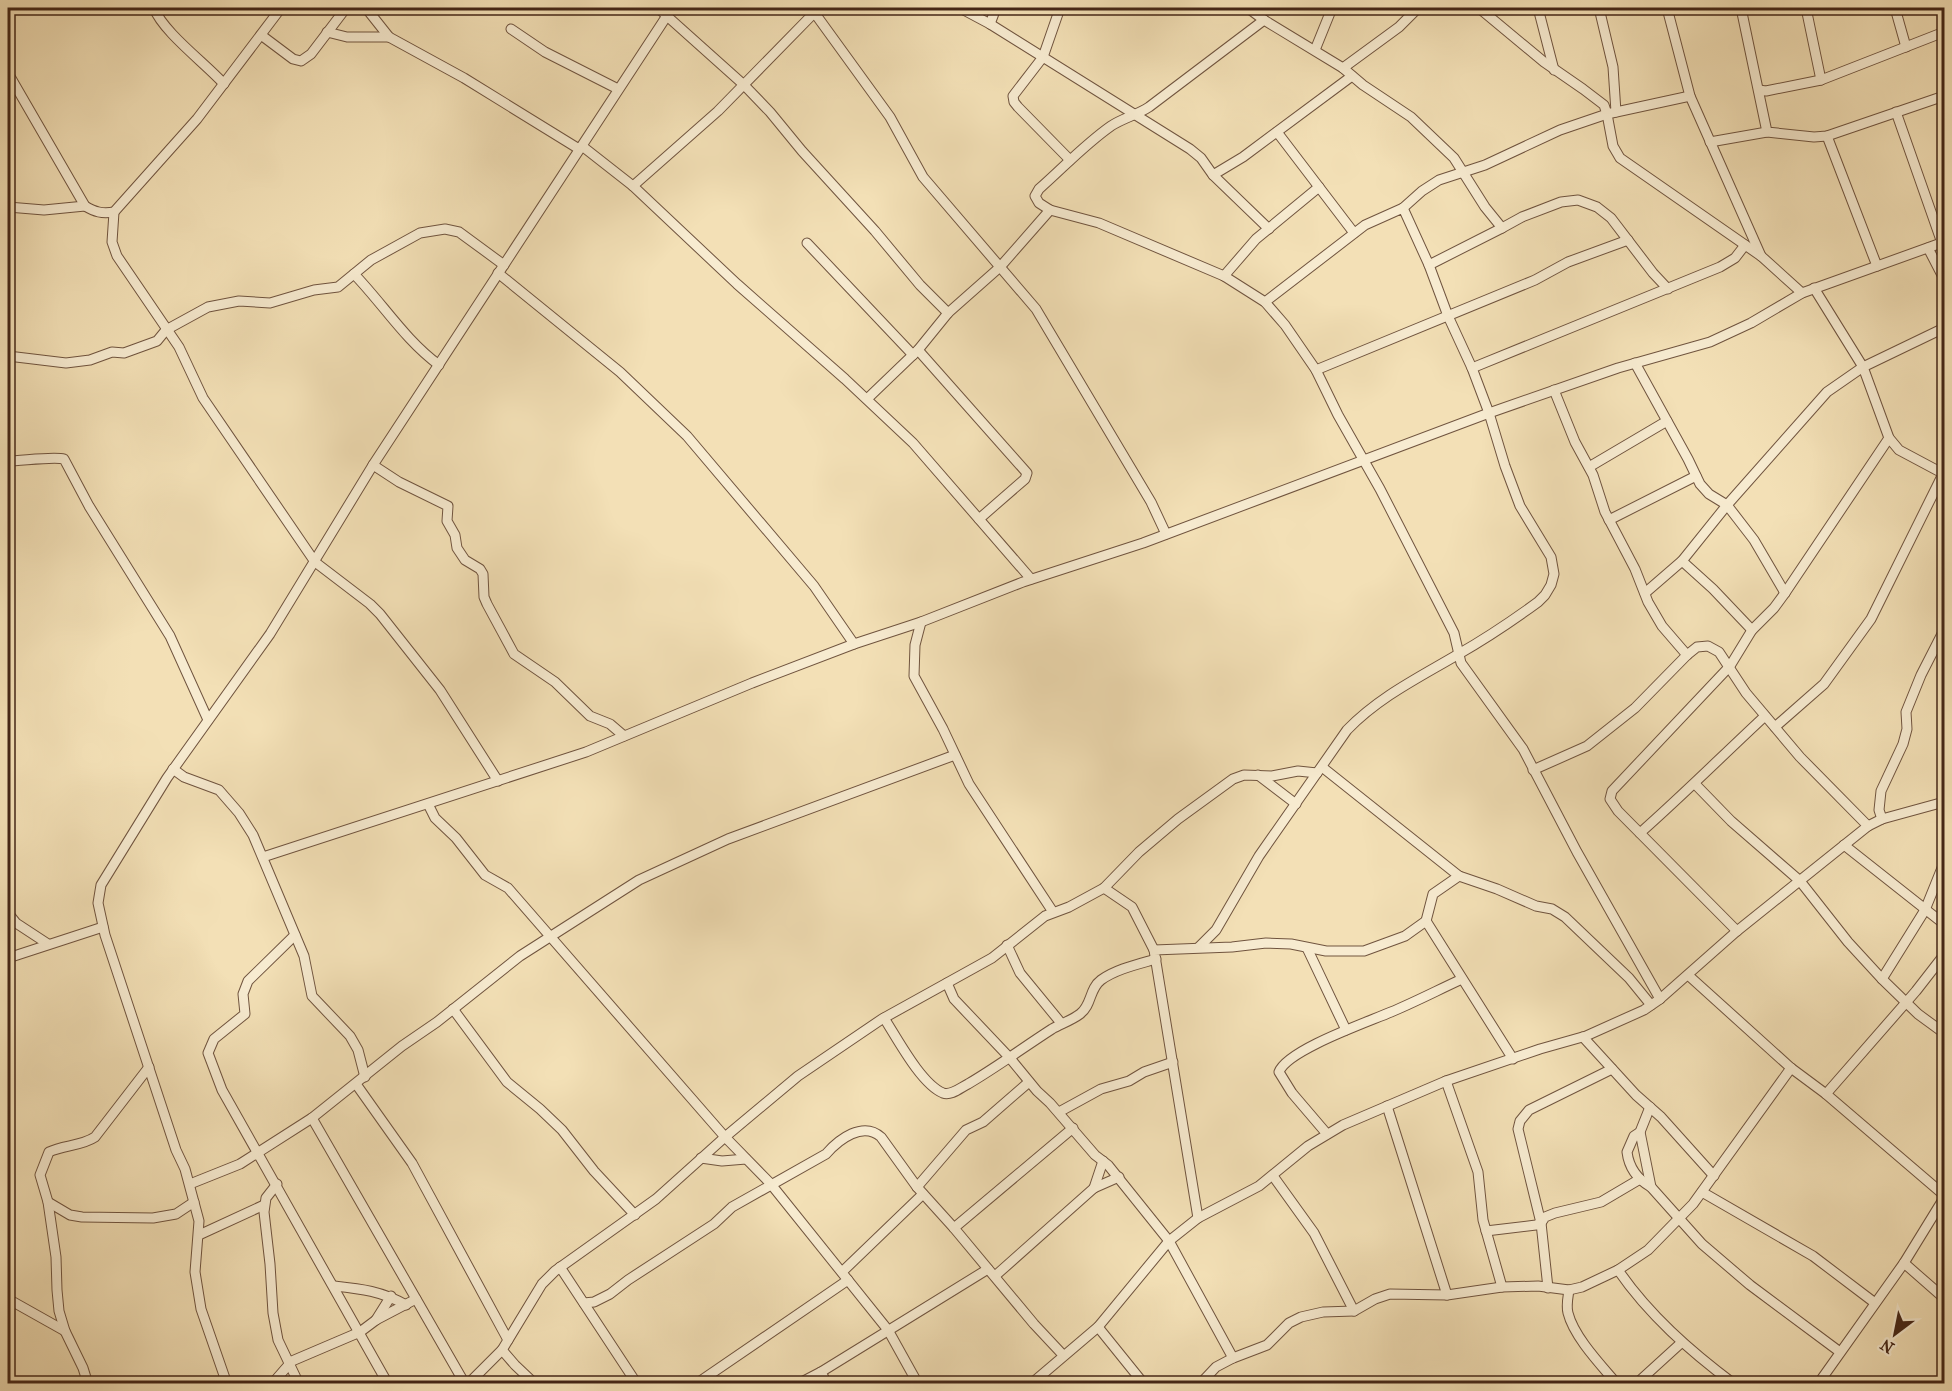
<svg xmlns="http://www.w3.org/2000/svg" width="1952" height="1391" viewBox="0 0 1952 1391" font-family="'IM FELL French Canon',serif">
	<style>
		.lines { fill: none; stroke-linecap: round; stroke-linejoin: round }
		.street-casing { stroke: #70543f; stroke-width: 11 }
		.street { stroke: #f7ebd0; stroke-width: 9 }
	</style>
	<rect width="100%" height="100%" fill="#f3e0b6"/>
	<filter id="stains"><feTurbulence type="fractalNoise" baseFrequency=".00333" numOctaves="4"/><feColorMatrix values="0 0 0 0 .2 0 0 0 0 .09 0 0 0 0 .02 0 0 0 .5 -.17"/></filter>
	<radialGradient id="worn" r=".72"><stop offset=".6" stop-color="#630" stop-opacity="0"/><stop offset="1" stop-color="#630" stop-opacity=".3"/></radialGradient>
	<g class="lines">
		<defs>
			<g id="street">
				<path d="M154,8C163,32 205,63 224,84"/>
				<polyline points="366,8 389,37 464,78 579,149"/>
				<polyline points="658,8 744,85 770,112 802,151 875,231 920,285 948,313"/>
				<polyline points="811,8 890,117 923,177 1036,309 1151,502 1166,534"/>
				<polyline points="960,8 990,24 1190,149 1201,158 1213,175 1243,157 1352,76"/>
				<polyline points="1060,8 1043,57 1013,96 1014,102 1018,107 1070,160"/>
				<polyline points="1248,8 1264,20 1343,68 1363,85 1411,117 1454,158 1485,207 1502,228 1522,217 1561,202 1578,200 1597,207 1611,218 1653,273 1668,289"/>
				<polyline points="1479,8 1544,62 1583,89 1604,105 1607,114 1613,146 1620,158 1761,256 1802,293"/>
				<polyline points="1538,8 1554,70"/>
				<polyline points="1599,8 1613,67 1616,112"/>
				<polyline points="1667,8 1690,96 1761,256"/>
				<polyline points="1741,8 1767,132 1814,137 1827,136 1944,96"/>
				<polyline points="1806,8 1821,80"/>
				<polyline points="1895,8 1906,47"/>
				<path d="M1264,20L1149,107C1137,115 1123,118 1111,126C1084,145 1063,168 1039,189L1035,196L1039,203L1050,210L1099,223L1224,276L1265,302L1285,325L1316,370L1338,415L1380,489L1454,633L1461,663L1523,749L1577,852L1660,999"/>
				<polyline points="990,24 996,8"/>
				<polyline points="511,29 545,52 618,89"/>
				<polyline points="327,32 347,37 389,37"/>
				<polyline points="261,35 293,59 301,61 311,54 346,8"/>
				<polyline points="1315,50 1332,8"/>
				<polyline points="1343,68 1399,27 1418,8"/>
				<path d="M8,73L85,206C95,212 102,214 114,212L197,119L281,8"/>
				<polyline points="1759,90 1766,91 1821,80 1944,32"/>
				<polyline points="1896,112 1942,243"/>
				<polyline points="1277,132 1354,233"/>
				<polyline points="1827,136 1877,266"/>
				<polyline points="1710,142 1767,132"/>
				<polyline points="582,146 633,186 737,284 845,379 913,443 1031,579"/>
				<polyline points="1213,175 1269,229"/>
				<polyline points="633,186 718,111 814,13"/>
				<polyline points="8,207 44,210 85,206"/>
				<polyline points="1403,208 1422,191 1439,180 1485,165 1560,130 1607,114 1690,96"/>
				<polyline points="114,212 112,242 117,256 179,347 203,398 315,562 370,604 380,614 440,690 498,781"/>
				<polyline points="807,243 913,355"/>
				<polyline points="1928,248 1944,279"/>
				<polyline points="1429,265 1502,228"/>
				<polyline points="498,273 620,372 687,436 814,586 854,644"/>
				<path d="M354,274C383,304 405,340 439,365"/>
				<polyline points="1224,276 1256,239 1319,187"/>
				<polyline points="1814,288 1863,367 1889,438 1899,450 1944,474"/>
				<polyline points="918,350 1027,473 1025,479 979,519"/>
				<polyline points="8,356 66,363 90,360 112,352 124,353 157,341 166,330 208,307 239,301 270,303 314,290 338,287 371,260 420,233 445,229 459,232 504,265"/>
				<polyline points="1635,363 1688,459 1700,484 1709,494 1727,505 1754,540 1785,593"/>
				<polyline points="1472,368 1720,267 1735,258 1745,245"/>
				<polyline points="1316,370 1535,280 1568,262 1628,240"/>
				<polyline points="1554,390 1575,442 1593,475 1605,512 1635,569 1648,602 1662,626 1687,655"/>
				<polyline points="867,399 918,350 948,313 1000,267 1050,210"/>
				<path d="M8,461C21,461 54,456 64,459L89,506L170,636L208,720"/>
				<polyline points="373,465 399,482 448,506 447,521 455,535 457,548 465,560 480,569 483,574 484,597 487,604 514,654 555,682 590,716 610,724 624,736"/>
				<polyline points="1589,467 1667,421"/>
				<polyline points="1609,520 1696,476"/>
				<polyline points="1682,561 1713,589 1752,630"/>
				<polyline points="1645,593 1682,561 1727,505 1827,392 1863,367 1944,328"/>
				<polyline points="921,622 915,645 914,676 943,729 969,784 1053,912"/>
				<polyline points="1775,727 1824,684 1871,619 1943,474"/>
				<polyline points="1322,767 1459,876 1497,889 1536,906 1552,909 1565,917 1629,978 1651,1005"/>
				<polyline points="173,769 184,777 219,790 239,813 253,835 304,956 312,996 350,1036 358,1050 365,1077"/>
				<polyline points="1533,770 1587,746 1635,708 1687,655 1697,647 1708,646 1719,652 1746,693 1800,757 1868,826"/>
				<polyline points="1258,775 1296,804"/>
				<polyline points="1695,784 1731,821 1800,881 1848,942 1882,979 1918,1014 1944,1033"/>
				<polyline points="428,804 435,818 456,838 485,875 508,888 725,1137 770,1183 888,1330 918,1384"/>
				<polyline points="1882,819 1879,810 1881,791 1903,744 1907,729 1906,712 1921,675 1944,630"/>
				<path d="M1640,833C1683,795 1723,755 1765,716"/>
				<polyline points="1844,845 1944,924"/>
				<polyline points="263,857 586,752 752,683 854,644 921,622 1023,582 1143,543 1489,413 1618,368 1710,342 1751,323 1802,293 1944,242"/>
				<polyline points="1459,876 1433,894 1426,921 1513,1059"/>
				<polyline points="1104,888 1132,907 1154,950"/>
				<polyline points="8,913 16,923 48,944"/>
				<polyline points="1737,931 1618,811 1610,799 1612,791 1730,666 1752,630 1774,608 1785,593 1889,438"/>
				<polyline points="295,935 248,981 243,994 245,1014 214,1039 208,1053 222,1090 388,1384"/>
				<polyline points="1007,945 1020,973 1061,1023"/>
				<path d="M1199,947L1216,930L1259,856L1347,730C1379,697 1418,678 1457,655C1485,639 1512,621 1538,602L1545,595L1551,585L1554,574L1551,557L1520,506L1505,466L1489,413L1472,368L1448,316L1429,265L1403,208L1365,225L1265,302"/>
				<polyline points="1307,948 1346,1030"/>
				<polyline points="8,958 103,927"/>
				<polyline points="1688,975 1791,1068 1826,1094 1944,1195"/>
				<polyline points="1882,979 1925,910 1944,863"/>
				<polyline points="947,983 954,999 1009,1057 1037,1091 1050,1103 1095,1155 1108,1165 1169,1241 1233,1358"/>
				<polyline points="453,1009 507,1082 540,1109 562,1130 594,1171 635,1215"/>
				<path d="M884,1018C897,1038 921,1084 943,1093C951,1096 960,1088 968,1084C997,1067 1024,1047 1052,1029C1061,1024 1072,1020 1080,1014C1092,1005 1089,989 1101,980C1116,969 1139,964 1156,959"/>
				<polyline points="1583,1037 1636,1095 1661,1117 1714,1176"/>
				<polyline points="1446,1081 1478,1172 1483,1220 1502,1287"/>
				<polyline points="356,1084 412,1163 508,1340"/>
				<polyline points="1826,1094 1916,991 1944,955"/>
				<polyline points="1387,1106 1447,1295"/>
				<path d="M1650,1107L1640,1132L1634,1136L1627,1152C1629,1168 1637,1179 1651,1187L1702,1244L1750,1285L1840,1352"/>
				<polyline points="1059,1112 1101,1089 1129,1081 1144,1072 1173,1062"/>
				<polyline points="312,1118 465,1384"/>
				<polyline points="1640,1132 1651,1187"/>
				<path d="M1327,1134L1292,1093L1279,1072C1287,1050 1368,1022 1391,1012C1415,1002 1438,990 1462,979"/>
				<polyline points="701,1158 722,1161 746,1159"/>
				<polyline points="1273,1176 1314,1233 1354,1311"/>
				<polyline points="190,1184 240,1164 312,1118 402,1046 437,1022 520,956 639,880 728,839 955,755"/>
				<polyline points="277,1184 266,1198 264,1212 270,1264 273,1313 278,1340 299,1384"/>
				<polyline points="917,1187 966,1130 983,1122 1029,1082"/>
				<polyline points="1094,1188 1103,1161"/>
				<polyline points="1702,1192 1813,1256 1875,1303"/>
				<polyline points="48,1202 70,1215 82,1217 153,1218 176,1214 194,1202"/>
				<polyline points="1198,1218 1154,950 1232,947 1266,943 1291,944 1326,951 1364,951 1405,936 1426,921"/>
				<polyline points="954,1228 1073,1128"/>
				<polyline points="1486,1231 1536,1225 1541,1223 1545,1217 1555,1213 1601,1202 1640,1179"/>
				<polyline points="199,1235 264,1205"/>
				<polyline points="1904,1263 1944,1298"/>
				<polyline points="560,1267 637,1384"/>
				<path d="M1618,1270C1649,1315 1690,1351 1734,1384"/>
				<polyline points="842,1272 923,1194"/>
				<polyline points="995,1276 1094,1188 1119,1177"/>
				<path d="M334,1286C362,1289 381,1291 406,1305"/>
				<polyline points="1548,1288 1541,1223 1518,1129 1520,1121 1529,1110 1612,1069"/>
				<path d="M1569,1290C1568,1297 1566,1306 1568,1313C1574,1337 1601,1365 1617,1384"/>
				<polyline points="8,1299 65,1331"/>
				<path d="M584,1303L594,1302L610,1294L628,1280L714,1224L732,1207L826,1154C839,1139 863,1121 881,1137L917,1187L954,1228L1034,1324L1063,1355"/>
				<polyline points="376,1320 391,1296"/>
				<polyline points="1098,1327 1144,1384"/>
				<polyline points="502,1350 515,1365 535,1384"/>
				<polyline points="821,1372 827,1384"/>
				<path d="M88,1384L83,1368L65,1331L59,1311L57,1290L56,1257L48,1202L40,1175L49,1152C63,1145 82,1146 95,1137L149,1067"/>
				<polyline points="227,1384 201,1309 195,1272 199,1221 185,1169 176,1150 105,935 98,903 101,885 167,778 270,634 373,465 672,8"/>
				<polyline points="272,1384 292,1361 360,1332 376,1320 416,1299"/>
				<polyline points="468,1384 502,1350 542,1284 555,1271 656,1199 725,1137 798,1076 882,1019 992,958 1045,916 1069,907 1104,888 1139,852 1178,819 1233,779 1244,775 1272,776 1298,771 1317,773"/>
				<polyline points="696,1384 848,1280"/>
				<polyline points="798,1384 821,1372 988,1269"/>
				<polyline points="1031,1384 1098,1327 1169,1241 1198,1218 1259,1186 1308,1146 1343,1125 1446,1081 1540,1049 1586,1036 1644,1010 1660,999 1737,931 1868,826 1882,819 1944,802"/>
				<polyline points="1200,1384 1216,1367 1233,1358 1267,1345 1289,1323 1301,1317 1323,1312 1354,1311 1375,1299 1390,1294 1447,1295 1502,1287 1538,1286 1569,1290 1582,1287 1618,1270 1648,1250 1693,1204 1791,1068"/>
				<polyline points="1636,1384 1681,1343"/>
				<polyline points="1818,1384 1904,1263 1944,1198"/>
			</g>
		</defs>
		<use href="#street" class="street-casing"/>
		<use href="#street" class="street"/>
	</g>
	<rect width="1952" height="1391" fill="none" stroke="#f3e0b6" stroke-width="30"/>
	<rect x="9" y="9" width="1934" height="1373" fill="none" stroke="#442617" stroke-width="3"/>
	<rect x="15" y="15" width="1922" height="1361" fill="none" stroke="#442617" stroke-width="1.5"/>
	<g transform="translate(1895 1334) rotate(212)" stroke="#f7ebd0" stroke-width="4.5" paint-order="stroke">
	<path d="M0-4.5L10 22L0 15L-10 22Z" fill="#442617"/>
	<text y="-9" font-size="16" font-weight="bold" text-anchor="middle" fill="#442617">N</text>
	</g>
	<rect width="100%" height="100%" filter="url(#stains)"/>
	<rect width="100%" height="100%" fill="url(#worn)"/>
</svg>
